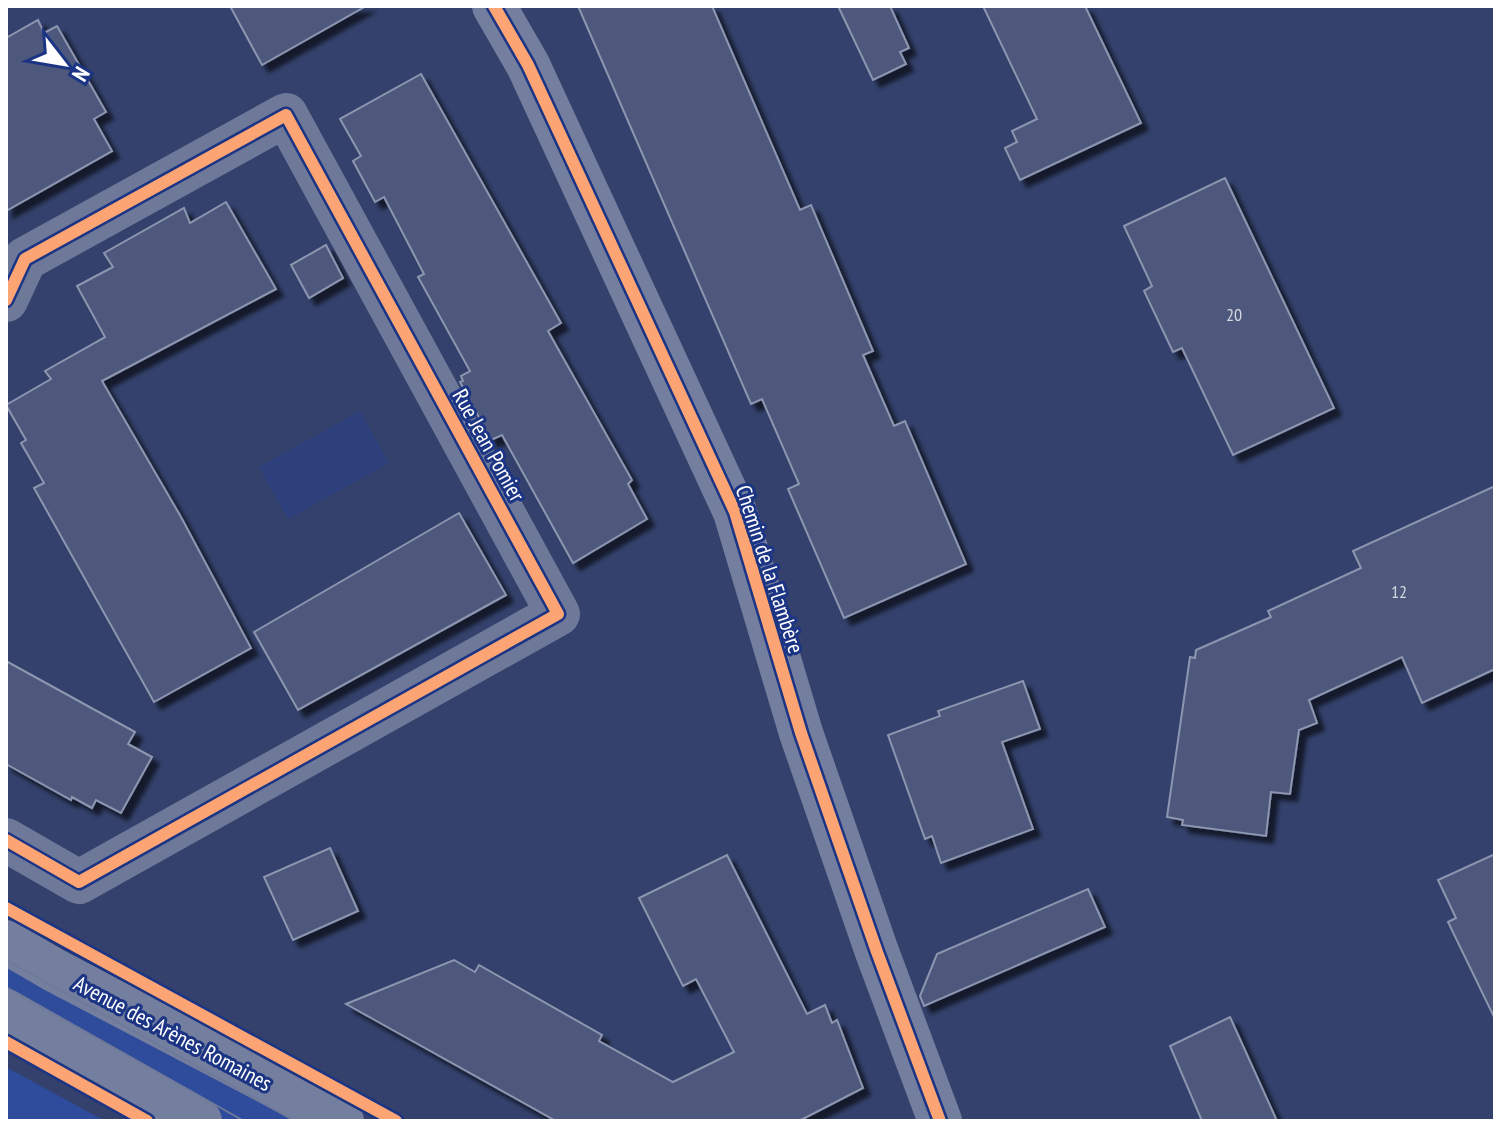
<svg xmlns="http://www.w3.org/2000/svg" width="1501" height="1127" viewBox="0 0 1501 1127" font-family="'PT Sans Narrow',sans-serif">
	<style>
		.green { fill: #2f4b9b }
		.water { fill: #2e407b }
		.building { fill: #4d597b; stroke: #8d96b0; stroke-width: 2; filter: url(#shadow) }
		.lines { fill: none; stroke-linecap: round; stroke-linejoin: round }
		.street { stroke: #6e799a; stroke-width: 44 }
		.secondary { stroke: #747e9e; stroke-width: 44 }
		.tram { stroke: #6f7a9a; stroke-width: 2 }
		.cycleway-casing { stroke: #1b3484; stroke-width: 17 }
		.cycleway { stroke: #fda474; stroke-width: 12 }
		.labels { text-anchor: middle; stroke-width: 6; stroke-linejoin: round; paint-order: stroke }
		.number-label { font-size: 18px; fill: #d2d6de }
		.street-label { font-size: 22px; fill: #fff; stroke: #1b3484 }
	</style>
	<defs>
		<filter id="shadow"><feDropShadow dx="7" dy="7" stdDeviation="2" flood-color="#0009"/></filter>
	</defs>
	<rect width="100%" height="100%" fill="#33416c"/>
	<g class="green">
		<polygon points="6,953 312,1121 224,1121 6,1002"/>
		<polygon points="6,1067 105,1121 6,1121"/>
	</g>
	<polygon class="water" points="360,411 389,463 288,519 259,467"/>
	<g class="building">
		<polygon points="230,6 366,6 262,65"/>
		<polygon points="578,6 712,6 800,210 811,205 873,351 863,355 894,426 905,421 966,564 844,618 788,489 799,484 762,399 751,404"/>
		<polygon points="838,6 890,6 909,48 900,52 906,64 873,80"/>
		<polygon points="983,6 1085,6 1141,123 1020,180 1005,148 1017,142 1012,131 1037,119"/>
		<polygon points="38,20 44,33 57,26 106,112 94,119 112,151 6,211 6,38"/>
		<polygon points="421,74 561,323 548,331 632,480 628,484 647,519 573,563 502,435 491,440 460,382 463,381 461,376 470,371 418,277 424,274 384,197 375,202 353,161 361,156 340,119"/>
		<polygon points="1225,178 1334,408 1233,455 1182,348 1173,352 1144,291 1152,286 1124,226"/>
		<polygon points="226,202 276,289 102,381 181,517 251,648 154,702 34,488 44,483 21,443 26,440 6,405 51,379 45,371 105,337 77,286 113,267 104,253 184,208 190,223"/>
		<polygon points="326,245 343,278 309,298 291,265"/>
		<polygon points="1495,486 1495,669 1422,703 1402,657 1309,700 1317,723 1299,730 1290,794 1271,792 1266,836 1182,825 1183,820 1167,817 1190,657 1195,658 1196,650 1271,617 1268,611 1361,568 1353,551"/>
		<polygon points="459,513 506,595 298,710 254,632"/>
		<polygon points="6,661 135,732 128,744 152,757 121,813 96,800 92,808 72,797 71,800 6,764"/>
		<polygon points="1023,681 1040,729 1002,742 1033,829 941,863 932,836 925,839 888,735 940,716 938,711"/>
		<polygon points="330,848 358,911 293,940 264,877"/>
		<polygon points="1495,854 1495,1019 1448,922 1456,918 1438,880"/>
		<polygon points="727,855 807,1014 825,1005 832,1023 837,1020 863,1088 799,1121 556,1121 346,1004 454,960 475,972 479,965 602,1035 599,1041 673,1082 734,1052 696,979 683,986 639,898"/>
		<polygon points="1088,889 1105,927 924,1006 920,996 937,954"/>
		<polygon points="1230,1017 1277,1121 1202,1121 1170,1046"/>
	</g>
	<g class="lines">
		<polyline class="street" points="6,300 25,259 286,115 558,614 79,882 6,840"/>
		<g class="secondary">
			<polyline points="494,6 528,65 735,512 801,733 877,952 940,1121"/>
			<polyline points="6,942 54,970 342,1121"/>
			<polyline points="6,1011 200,1121"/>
		</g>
		<g class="tram">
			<polyline points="6,960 295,1121"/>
			<polyline points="6,987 244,1121"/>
		</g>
		<defs>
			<g id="cycleway">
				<polyline points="494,6 528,65 735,512 801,733 877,952 940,1121"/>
				<polyline points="6,300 25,259 286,115 558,614 79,882 6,840"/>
				<polyline points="6,908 396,1121"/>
				<polyline points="6,1042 147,1121"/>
			</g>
		</defs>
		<use href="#cycleway" class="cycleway-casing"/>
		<use href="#cycleway" class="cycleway"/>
	</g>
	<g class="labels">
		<g class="number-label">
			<text x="1234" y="321">20</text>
			<text x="1399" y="598">12</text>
		</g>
		<g class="street-label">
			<text transform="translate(489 445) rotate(61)" y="8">Rue Jean Pomier</text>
			<text transform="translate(770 569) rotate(72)" y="8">Chemin de la Flambère</text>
			<text transform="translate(173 1033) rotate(28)" y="8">Avenue des Arènes Romaines</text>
		</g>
	</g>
	<rect width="1501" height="1127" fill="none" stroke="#ffffff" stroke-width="16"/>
	<g transform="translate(64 64) rotate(121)" stroke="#1b3484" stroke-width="6" paint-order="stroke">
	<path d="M0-6L14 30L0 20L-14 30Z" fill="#ffffff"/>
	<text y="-12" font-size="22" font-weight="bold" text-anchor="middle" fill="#ffffff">N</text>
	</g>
</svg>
